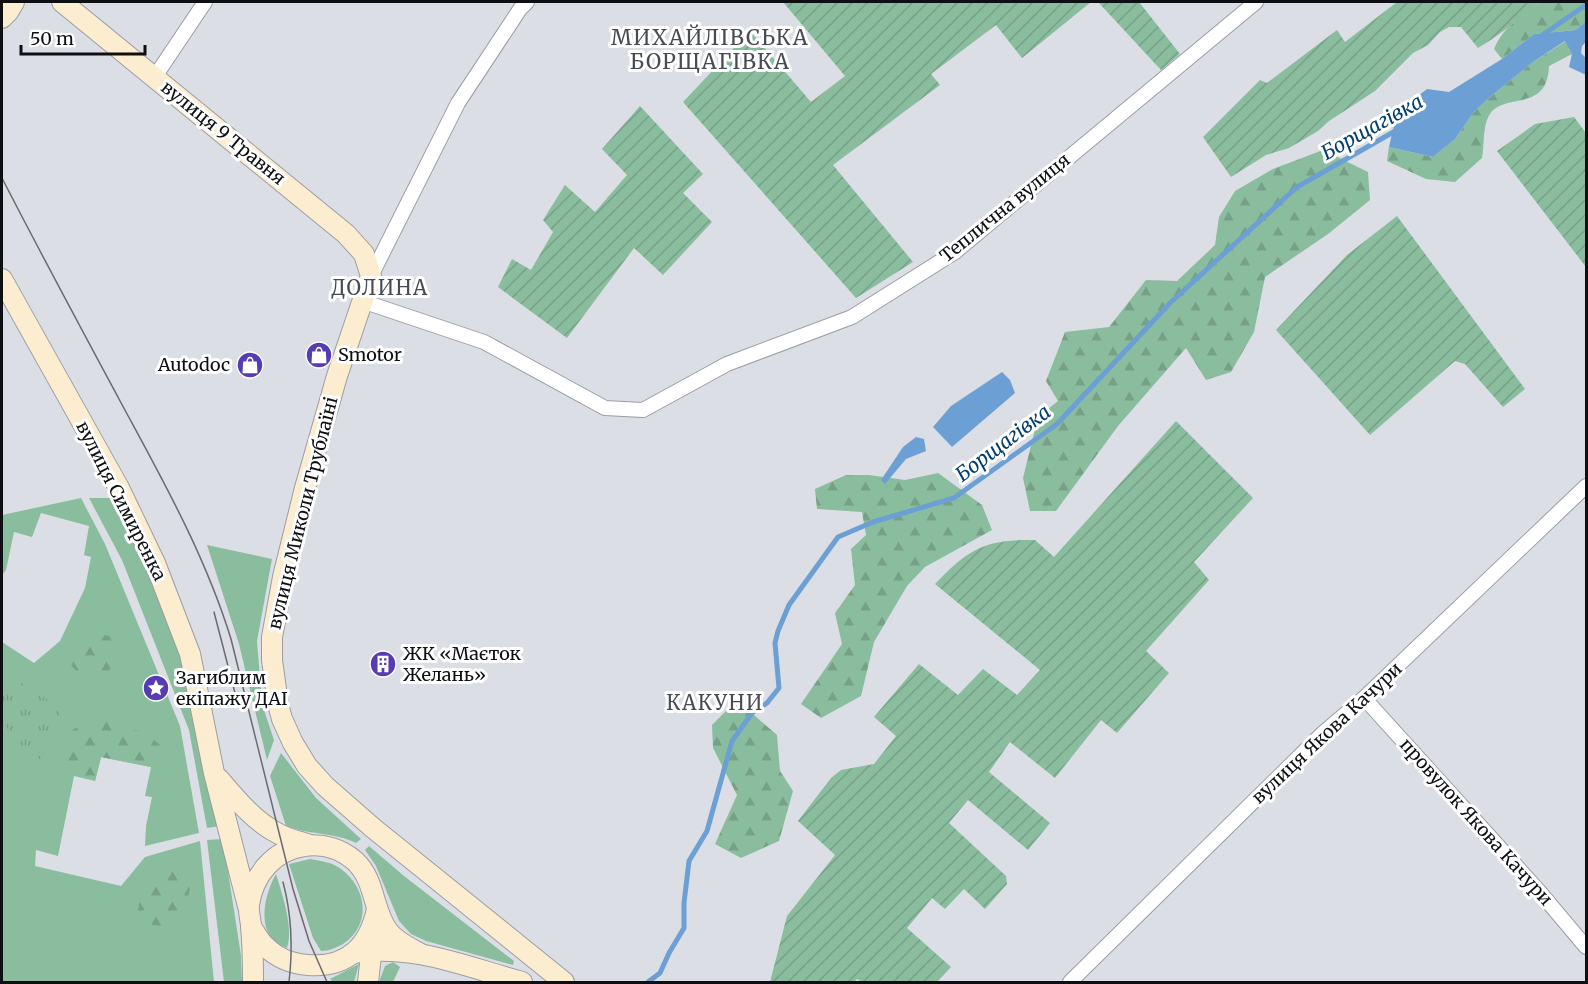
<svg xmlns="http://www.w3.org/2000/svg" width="1588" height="984" viewBox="0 0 1588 984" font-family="Merriweather,serif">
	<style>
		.grass { fill: #8abd9e }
		.forest { fill: url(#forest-firs) }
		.park { fill: url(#park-tufts) }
		.garden { fill: url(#garden-furrows) }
		.water { fill: #6ca0d5 }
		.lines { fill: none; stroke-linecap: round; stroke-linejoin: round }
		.stream { stroke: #6ca0d5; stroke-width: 5 }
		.street-casing { stroke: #9a9da4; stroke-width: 16 }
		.secondary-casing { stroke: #9a9da4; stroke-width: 22 }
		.street { stroke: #fff; stroke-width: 14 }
		.secondary { stroke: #fdedd0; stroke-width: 20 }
		.tram { stroke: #696b6f; stroke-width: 1.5 }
		.labels { text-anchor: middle; stroke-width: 6; stroke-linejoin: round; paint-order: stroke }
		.street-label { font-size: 18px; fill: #0e0f12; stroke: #fff }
		.poi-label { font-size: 18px; fill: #0e0f12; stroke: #fff; text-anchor: start }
		.water-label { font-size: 20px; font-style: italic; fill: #003e6f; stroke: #fff }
		.neighbourhood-label { font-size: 20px; letter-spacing: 1.5px; fill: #494b52; stroke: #fff }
		.quarter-label { font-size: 21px; letter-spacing: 1.5px; fill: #494b52; stroke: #fff }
	</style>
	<defs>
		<pattern id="forest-firs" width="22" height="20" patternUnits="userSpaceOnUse" patternTransform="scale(1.5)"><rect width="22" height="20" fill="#8abd9e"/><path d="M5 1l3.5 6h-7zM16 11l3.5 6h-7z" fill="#76a187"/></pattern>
		<pattern id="park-tufts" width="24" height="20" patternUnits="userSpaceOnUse" patternTransform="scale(1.5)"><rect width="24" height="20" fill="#8abd9e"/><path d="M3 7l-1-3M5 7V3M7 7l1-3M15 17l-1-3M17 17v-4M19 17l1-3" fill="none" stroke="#76a187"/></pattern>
		<pattern id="garden-furrows" width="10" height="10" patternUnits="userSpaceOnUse" patternTransform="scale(1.5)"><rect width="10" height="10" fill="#8abd9e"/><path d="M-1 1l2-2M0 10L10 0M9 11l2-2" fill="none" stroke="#76a187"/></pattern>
	</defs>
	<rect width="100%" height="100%" fill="#dbdee5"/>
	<g class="grass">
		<polygon points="81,498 105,544 180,726 199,833 145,846 146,826 152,797 145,796 151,767 101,757 95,781 74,776 58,856 36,850 35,866 121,886 145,857 200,841 214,982 2,982 2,642 34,663 60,641 85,588 91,557 84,555 89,526 41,513 32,537 14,532 6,570 2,575 2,515"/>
		<polygon points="89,498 116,498 151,565 180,648 220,826 207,828 189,730 122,560"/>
		<polygon points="207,545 272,559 257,641 262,704 274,740 267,760 239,644"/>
		<path d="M281,753L316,798L361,839L356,843C334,832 309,835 286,826L270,776Z"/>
		<polygon points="223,839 241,956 242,982 224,982 207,840"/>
		<polygon points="369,846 404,876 514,961 513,965 426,941 411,934 399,921 376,866 365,850"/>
		<path d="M310,859C321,861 332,862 341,869C367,888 372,925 343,944C335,948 330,951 321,951L313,938L289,864Z"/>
		<path d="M276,874C282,893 294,929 287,948C283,946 277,944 274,941C257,923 266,892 276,874Z"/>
		<polygon points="393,962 400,967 393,982 379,982 385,966"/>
		<polygon points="359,964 354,982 333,982 330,979"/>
	</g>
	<g class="forest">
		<path d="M1541,2H1586V21L1576,30L1534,34L1502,59L1494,49C1503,26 1522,16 1541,2Z"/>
		<path d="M1566,41L1572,54L1549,66C1547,117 1498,88 1487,120C1483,131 1484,146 1482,158L1455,182L1426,179L1387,161L1389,147L1433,157L1455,139L1474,112L1490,97L1533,62Z"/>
		<polygon points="1323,150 1368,172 1370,200 1328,234 1265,277 1254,332 1231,372 1206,380 1186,348 1118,426 1056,511 1030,511 1023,478 1038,417 1058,401 1046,381 1065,332 1109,327 1146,280 1177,281 1215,245 1219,217 1235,191 1273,169"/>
		<polygon points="938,473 982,505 992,530 925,567 907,586 874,642 861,696 821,718 801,704 842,644 835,613 855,585 851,549 866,535 862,512 817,509 815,489 846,475 869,475 905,480"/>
		<polygon points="98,633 119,639 116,660 103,679 81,676 67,661 81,634"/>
		<polygon points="737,700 777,735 780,771 793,791 779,841 741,858 715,844 737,795 713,748 712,725"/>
		<polygon points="107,721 146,733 161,746 151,767 101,757 95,781 72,771 58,756 73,729"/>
		<polygon points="165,868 191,877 187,909 174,928 152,925 138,910 144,878"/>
	</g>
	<polygon class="park" points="15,679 61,708 52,746 36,763 20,755 2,717 2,694"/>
	<g class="garden">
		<polygon points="783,2 1091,2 1022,58 996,25 931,74 940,85 833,165 913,262 856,298 683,102 750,31 811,102 845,76"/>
		<polygon points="1098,2 1139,2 1180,54 1161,70"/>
		<path d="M1397,2H1541C1520,17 1501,35 1478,48L1461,27H1449L1440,32L1428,45L1413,53L1375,91L1329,121L1318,131L1289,148L1266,155L1231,177L1203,137L1260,80L1267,83L1337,30L1345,42Z"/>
		<polygon points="640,106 703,174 683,193 712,222 663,275 634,248 567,338 498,287 512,259 531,270 553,232 543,220 565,185 595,212 627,175 602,149"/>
		<polygon points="1574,117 1586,133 1586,267 1497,151 1535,124"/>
		<polygon points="1397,216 1525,389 1503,407 1465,364 1455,361 1370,435 1276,330 1347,255"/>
		<path d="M1176,421L1253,498L1194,562L1209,580L1146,651L1169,673L1117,733L1101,720L1055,778L1010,742L989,772L1050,823L1028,850L968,800L949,823L1006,876L1007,884L985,909L964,889L945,909L932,898L907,928L951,967L937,982H862L857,979L854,982H770L787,916L835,855L798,821L831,778L841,770L874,764L896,736L874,717L919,664L958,695L983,669L1017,695L1040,670L935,584C969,548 986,539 1035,540L1054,557Z"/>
	</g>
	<g class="water">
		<polygon points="1586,21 1586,42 1582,46 1581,53 1586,58 1586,75 1569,67 1572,54 1565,41 1533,62 1490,97 1474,112 1455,139 1433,157 1389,147 1397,112 1427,89 1449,92 1502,59 1534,34 1576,30"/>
		<polygon points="1002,372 1010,380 1015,393 952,447 933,427 951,406"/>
		<polygon points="916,437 924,439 926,451 906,459 885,484 881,480 903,447"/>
	</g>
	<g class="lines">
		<g class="stream">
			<polyline points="1541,36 1586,5"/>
			<polyline points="648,982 660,973 669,953 684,928 684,903 689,861 707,831 732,741 752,713 767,703 779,688 775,643 778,631 789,605 838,537 873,522 954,498 1057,424 1170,303 1297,187 1397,130"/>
		</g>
		<defs>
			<g id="street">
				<polyline points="154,78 205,2"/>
				<polyline points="371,276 458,103 520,9 527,2"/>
				<polyline points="362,301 484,342 605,408 643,410 727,364 852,317 955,252 1256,2"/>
				<polyline points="1364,698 1538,890 1586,947"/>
				<polyline points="1070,982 1323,733 1364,698 1586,486"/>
			</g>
			<g id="secondary">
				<polyline points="62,2 346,234 364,254 371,276 337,376 305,488 283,577 272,637 272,660 278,704 282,719 293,743 307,766 325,786 373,828 564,982"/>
				<polyline points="2,18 8,12 14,2"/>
				<polyline points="2,279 119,488 155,563 190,654 214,773 248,906"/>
				<path d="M219,779C236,799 255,822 279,834C288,839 298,841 307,844"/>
				<path d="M252,928C256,934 260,942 266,947C277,958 293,964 308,965C348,968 369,946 377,909"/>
				<path d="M354,953C411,943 467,967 522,982"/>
				<path d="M253,982C253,964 253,946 251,927C251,920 248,912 249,905C253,875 274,850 304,846C323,843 341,849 355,861C376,881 372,909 388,931C396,942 410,948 421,954"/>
				<polyline points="368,982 373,938"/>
			</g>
		</defs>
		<use href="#street" class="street-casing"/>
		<use href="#secondary" class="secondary-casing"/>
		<use href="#street" class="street"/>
		<use href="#secondary" class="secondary"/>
		<g class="tram">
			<path d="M2,178C42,256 84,334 126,412C166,486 206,558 231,639L293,889L309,941L327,982"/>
			<polyline points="214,612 235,693"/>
			<path d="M283,882C292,916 293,948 289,982"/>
		</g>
	</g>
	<defs>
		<symbol id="shop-disc" viewBox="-11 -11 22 22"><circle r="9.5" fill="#563cb4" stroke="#fff"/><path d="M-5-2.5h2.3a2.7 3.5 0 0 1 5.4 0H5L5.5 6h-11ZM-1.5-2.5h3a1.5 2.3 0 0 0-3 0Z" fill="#fff"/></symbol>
		<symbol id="building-disc" viewBox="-11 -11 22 22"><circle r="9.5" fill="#563cb4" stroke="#fff"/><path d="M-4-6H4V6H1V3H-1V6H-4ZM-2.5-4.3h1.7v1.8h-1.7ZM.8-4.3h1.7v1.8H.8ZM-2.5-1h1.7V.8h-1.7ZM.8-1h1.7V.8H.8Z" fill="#fff"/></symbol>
		<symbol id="sight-disc" viewBox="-11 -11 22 22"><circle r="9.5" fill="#563cb4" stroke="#fff"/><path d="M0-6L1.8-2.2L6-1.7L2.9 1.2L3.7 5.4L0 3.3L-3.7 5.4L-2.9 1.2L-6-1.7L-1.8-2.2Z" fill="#fff"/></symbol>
	</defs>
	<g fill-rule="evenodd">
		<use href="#shop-disc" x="304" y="340" width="30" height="30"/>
		<use href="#shop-disc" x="235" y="350" width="30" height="30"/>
		<use href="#building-disc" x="368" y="649" width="30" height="30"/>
		<use href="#sight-disc" x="141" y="673" width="30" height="30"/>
	</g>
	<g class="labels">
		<g class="street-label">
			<text transform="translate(223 133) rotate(39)" y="6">вулиця 9 Травня</text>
			<text transform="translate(1005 208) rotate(-39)" y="6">Теплична вулиця</text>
			<text transform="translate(121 501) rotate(63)" y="6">вулиця Симиренка</text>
			<text transform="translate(303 513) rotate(-76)" y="6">вулиця Миколи Трублаїні</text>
			<text transform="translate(1327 733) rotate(-43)" y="6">вулиця Якова Качури</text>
			<text transform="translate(1476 822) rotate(48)" y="6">провулок Якова Качури</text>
		</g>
		<g class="poi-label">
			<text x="338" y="361">Smotor</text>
			<text x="230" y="371" text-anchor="end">Autodoc</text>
			<text x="403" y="660">ЖК «Маєток<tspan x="403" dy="21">Желань»</tspan></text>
			<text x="176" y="684">Загиблим<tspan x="176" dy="21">екіпажу ДАІ</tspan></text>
		</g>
		<g class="water-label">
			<text transform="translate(1372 127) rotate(-29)" y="7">Борщагівка</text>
			<text transform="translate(1003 443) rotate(-37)" y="7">Борщагівка</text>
		</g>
		<g class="neighbourhood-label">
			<text x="380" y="295">ДОЛИНА</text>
			<text x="715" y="710">КАКУНИ</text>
		</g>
		<g class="quarter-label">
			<text x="710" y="45">МИХАЙЛІВСЬКА<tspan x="710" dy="24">БОРЩАГІВКА</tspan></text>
		</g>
	</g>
	<rect width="1588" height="984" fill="none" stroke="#0e0f12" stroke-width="6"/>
	<path d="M21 45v9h124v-9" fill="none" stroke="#0e0f12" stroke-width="3"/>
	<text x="30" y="45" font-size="18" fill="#0e0f12" stroke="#ffffff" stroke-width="4.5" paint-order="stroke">50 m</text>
</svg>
